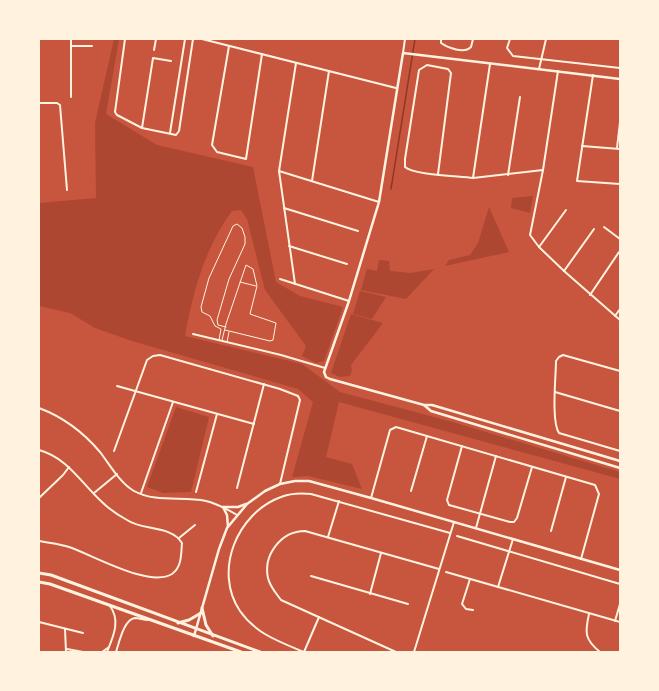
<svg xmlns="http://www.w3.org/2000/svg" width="659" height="691" viewBox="0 0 659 691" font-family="'DM Sans',sans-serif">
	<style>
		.green { fill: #ae4732 }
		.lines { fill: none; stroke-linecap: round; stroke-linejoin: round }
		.stream { stroke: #8f3625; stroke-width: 1.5 }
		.service { stroke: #fff3e0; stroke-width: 1 }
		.minor { stroke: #fff3e0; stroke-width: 2 }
		.tertiary { stroke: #fff3e0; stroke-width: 2.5 }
		.secondary { stroke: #fff3e0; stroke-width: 3 }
	</style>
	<rect width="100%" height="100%" fill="#c8553d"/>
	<g class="green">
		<path d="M114,39H119L106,114L157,145L253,167L276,282L300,296L343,307L324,361L316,363L302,356L306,346L265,290L247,219L241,210L232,211C205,247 193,292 185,336L302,364L340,392L449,421L620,472V479L339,402L326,457L352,464L362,489L308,476L292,477L313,402L298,389L132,341L95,328L70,313L39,306V203L96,198L95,123Z"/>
		<polygon points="533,196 530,213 511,208 512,198"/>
		<polygon points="489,207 509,252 445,266 449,260 470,255 478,243"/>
		<polygon points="379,260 389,261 390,271 411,273 434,269 406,299 361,290 367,269 377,271"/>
		<polygon points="360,291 386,297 372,319 353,314"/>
		<polygon points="351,314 383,323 351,365 352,370 350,376 340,377 331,373"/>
		<polygon points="176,407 209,417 191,492 163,493 147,487"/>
	</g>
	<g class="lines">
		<polyline class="stream" points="391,189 415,39"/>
		<g class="service">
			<polyline points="240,282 256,286"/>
			<polyline points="219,340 221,329 215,326 210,316 202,312 201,307 209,278 233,226 237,224 242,228 245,237 245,244 229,279 217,320 218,325 226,327"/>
			<path d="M222,340C223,335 225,329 226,324L246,265L253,269L257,286L250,314L276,323L273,340L270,341L225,330"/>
			<polyline points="227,342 229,332"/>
		</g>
		<g class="minor">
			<polyline points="125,39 115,112 117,115 142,128 176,135 179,131 193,39"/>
			<polyline points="202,39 396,88"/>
			<path d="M441,39V43C448,48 464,54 471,47L473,39"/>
			<polyline points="510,39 507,48 513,56 620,68"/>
			<polyline points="71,46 92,46"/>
			<polyline points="229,46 212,145 217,152 246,159 262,54"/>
			<polyline points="154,50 156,39"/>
			<polyline points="403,53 405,39"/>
			<polyline points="539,69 546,39"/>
			<polyline points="558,71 543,170 530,235 539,247 564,271 620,320"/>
			<polyline points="593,75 577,181 620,184"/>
			<polyline points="71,97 71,39"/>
			<polyline points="39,103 57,103 60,105 67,190"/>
			<polyline points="142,128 153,58 171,61"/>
			<polyline points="170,133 185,39"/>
			<polyline points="582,146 620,149"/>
			<polyline points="617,148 620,122"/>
			<polyline points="279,171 379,202"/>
			<path d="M438,174L451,73L448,69L427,65L419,70L405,159V167C414,175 458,176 473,178L543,170"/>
			<polyline points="508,175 520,97"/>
			<polyline points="473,178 490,64"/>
			<polyline points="312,181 329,71"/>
			<polyline points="284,208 358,231"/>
			<polyline points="604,227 620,239"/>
			<polyline points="289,246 347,264"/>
			<polyline points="539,247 566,210"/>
			<polyline points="564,271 594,229"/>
			<polyline points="280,279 349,301"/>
			<polyline points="295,284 279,171 296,63"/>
			<polyline points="590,295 619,252"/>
			<polyline points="615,316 620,309"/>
			<polyline points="193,334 281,355 325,368"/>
			<path d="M620,371L563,355L559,357L556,361C556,376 551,421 559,433L620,451"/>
			<polyline points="117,386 254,424"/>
			<polyline points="555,392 620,411"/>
			<path d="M39,408C63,417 84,433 100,452C110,465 120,483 134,491C156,503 183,496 206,501C218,504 227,509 237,515"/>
			<polyline points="462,446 447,500 449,505 510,522 514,522 517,518 532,467"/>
			<path d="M39,450C68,458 81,483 102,502C109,509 118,515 127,520C143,531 171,525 182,543C181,554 182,567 172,574C149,588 93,555 69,547C60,544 49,543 39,541"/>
			<polyline points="114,451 147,360 153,356 160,355 280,389 298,396 300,400 280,484"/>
			<polyline points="237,488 264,384"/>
			<polyline points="411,491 427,436"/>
			<polyline points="196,492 217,414"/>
			<polyline points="94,493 117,474"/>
			<polyline points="141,493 173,402"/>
			<polyline points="39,498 63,475 69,467"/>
			<polyline points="371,498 390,430 396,427 595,485 599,494 581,559"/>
			<polyline points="476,528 496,456"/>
			<polyline points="551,531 566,477"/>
			<polyline points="457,536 620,584"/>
			<polyline points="328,537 339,501"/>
			<polyline points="179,538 195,525"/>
			<polyline points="446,572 620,622"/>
			<polyline points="311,576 408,604"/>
			<polyline points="470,579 462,604 466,609 473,610"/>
			<polyline points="498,587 513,539"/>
			<polyline points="370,594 381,553"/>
			<path d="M589,614C585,632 584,639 600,652"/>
			<polyline points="615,621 620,604"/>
			<polyline points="39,622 83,633"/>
			<polyline points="65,629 66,652"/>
			<polyline points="67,649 83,652"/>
			<polyline points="102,652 109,647"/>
			<path d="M107,652C113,637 121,621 110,606"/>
			<path d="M116,652C119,643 124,619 135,618C139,618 144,620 148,620"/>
			<path d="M304,652C280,642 256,634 240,611C213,571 237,513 281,497C291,493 300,493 311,494L450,533"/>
			<polyline points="304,652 319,617"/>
			<path d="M396,652L281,600C276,593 270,587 268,578C263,555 281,531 305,531L439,569"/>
			<polyline points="414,652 454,522"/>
		</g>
		<g class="tertiary">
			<polyline points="620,79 403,53 379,202 349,301 324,372 326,377 330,379 424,405 432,405 620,461"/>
			<polyline points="424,405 431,411 620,468"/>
			<polyline points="223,507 238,507 246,504"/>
			<polyline points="223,507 227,515 228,527"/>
			<polyline points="194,636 219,549 227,528 247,504 265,491 280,484 295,481 309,481 371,498 620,570"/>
		</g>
		<g class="secondary">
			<polyline points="39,573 51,575 260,652"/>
			<polyline points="39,582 50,584 241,652"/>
			<polyline points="202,608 206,625 213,636"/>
			<polyline points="178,623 189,620 201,613"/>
		</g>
	</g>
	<rect width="659" height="691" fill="none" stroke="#fff3e0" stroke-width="80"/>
</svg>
